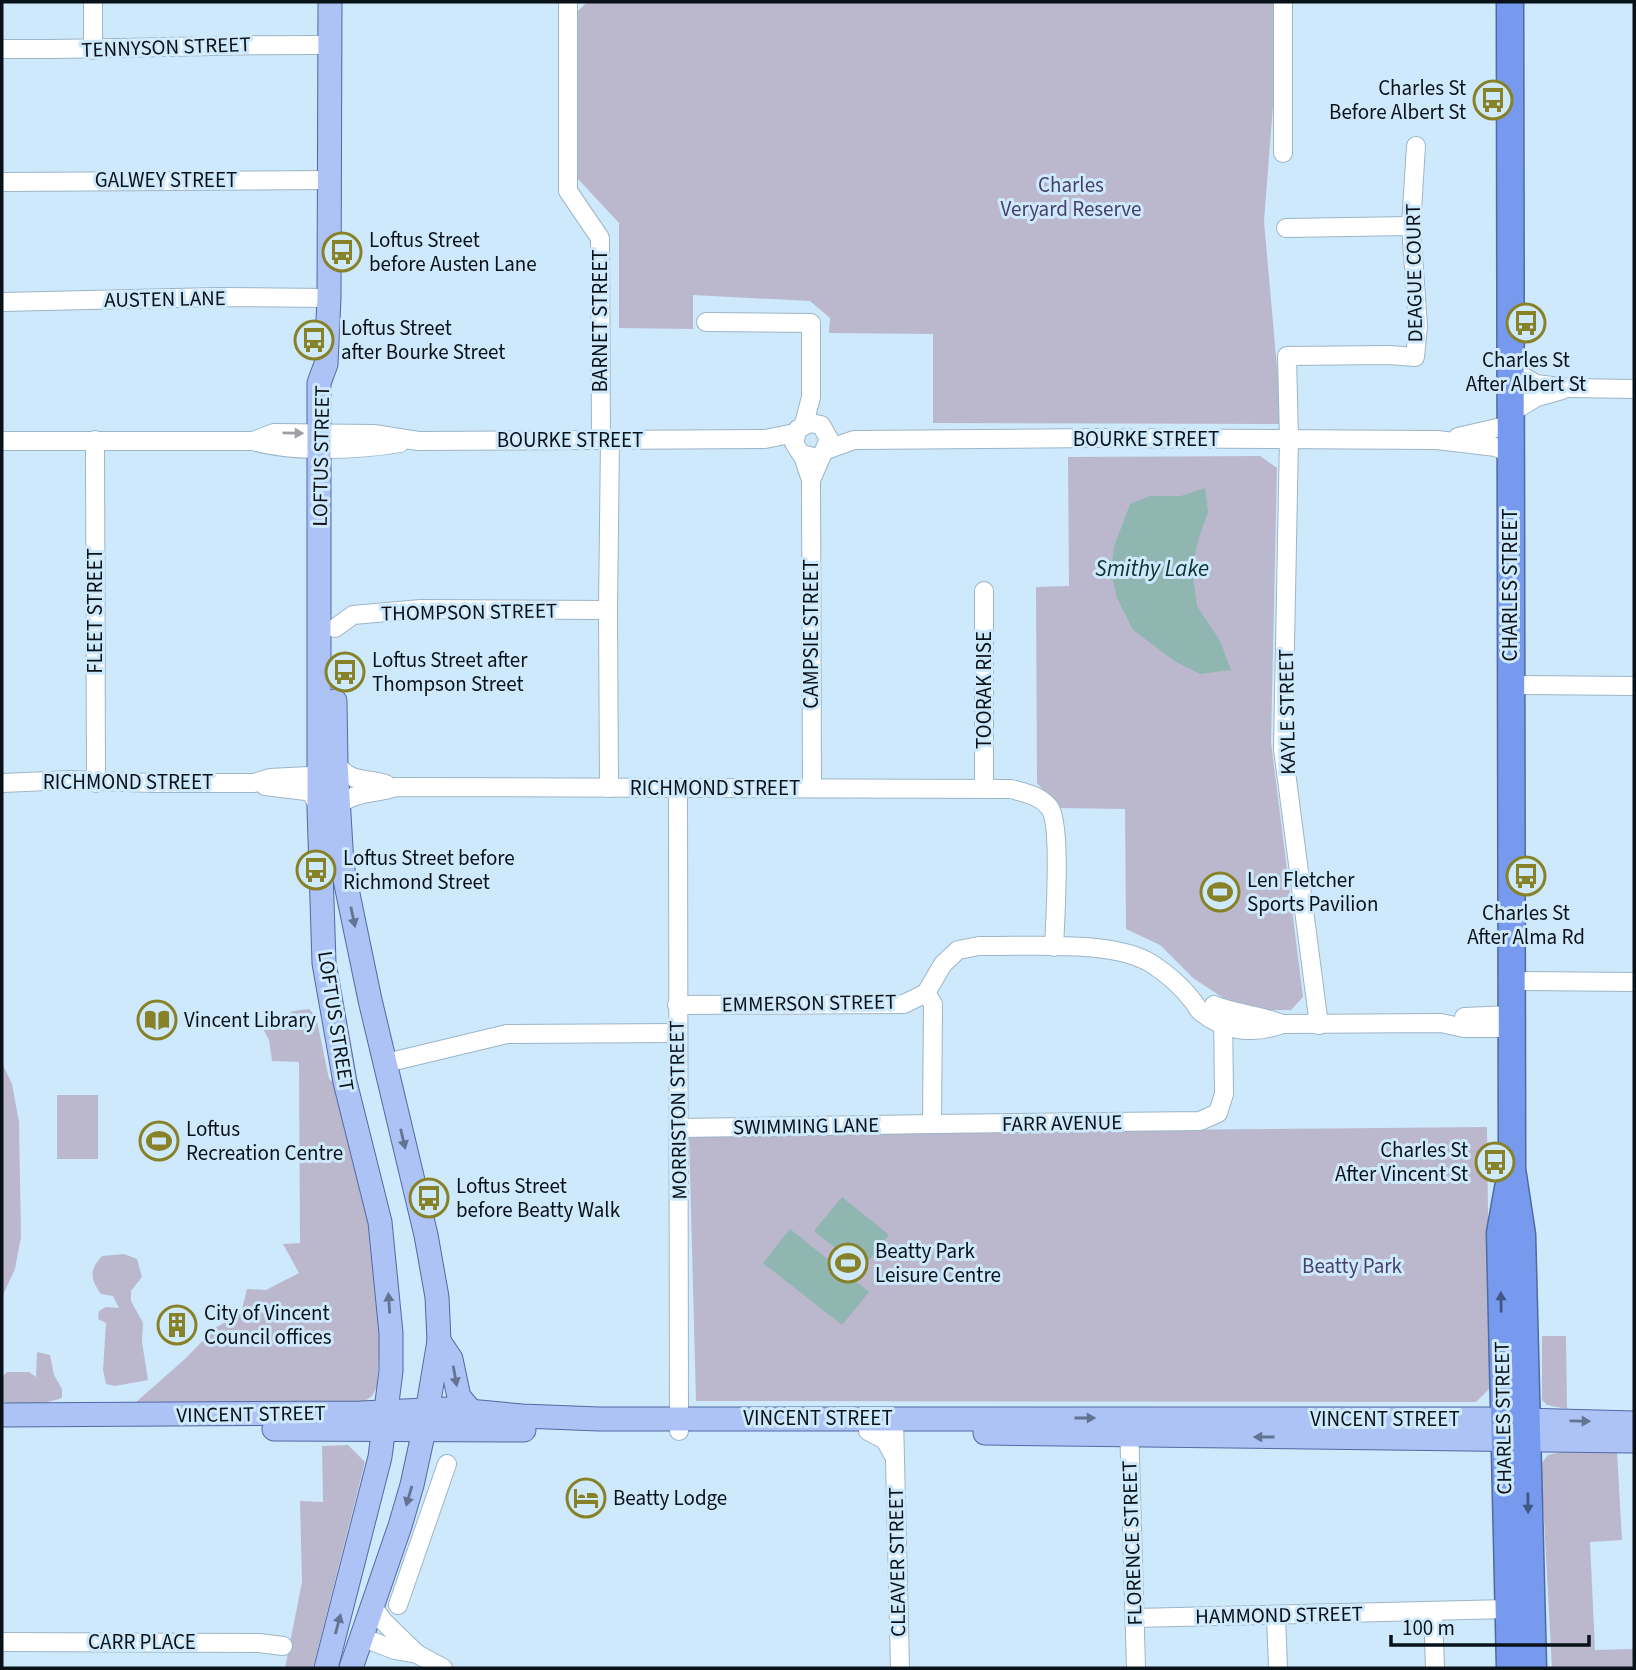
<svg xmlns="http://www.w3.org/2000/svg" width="1636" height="1670" viewBox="0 0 1636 1670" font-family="'Source Sans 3',sans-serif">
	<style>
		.green { fill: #bbb8ce }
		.water { fill: #8fb6b1 }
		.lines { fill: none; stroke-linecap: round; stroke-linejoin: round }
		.minor-casing { stroke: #9cb5c7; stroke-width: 20 }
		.major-casing { stroke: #506aa3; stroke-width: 25 }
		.highway-casing { stroke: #506aa3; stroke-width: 29 }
		.minor { stroke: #fff; stroke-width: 18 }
		.major { stroke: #adc2f5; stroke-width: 23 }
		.highway { stroke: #779aee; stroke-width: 26 }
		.oneway { fill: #9da0a3 }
		.oneway2 { fill: #637392 }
		.oneway3 { fill: #405683 }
		.labels { text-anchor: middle; stroke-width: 6; stroke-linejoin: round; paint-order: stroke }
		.street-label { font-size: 21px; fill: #091218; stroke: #cfe9fc }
		.poi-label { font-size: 21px; fill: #091218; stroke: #cfe9fc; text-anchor: start }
		.park-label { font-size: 21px; fill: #483f6b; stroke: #cfe9fc }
		.water-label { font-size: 23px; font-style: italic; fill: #0b332f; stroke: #cfe9fc }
	</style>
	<rect width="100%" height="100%" fill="#cfe9fc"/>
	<g class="green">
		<polygon points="587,2 1281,2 1264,221 1282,424 933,423 933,334 829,333 830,318 810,301 693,295 693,329 619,328 619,223 578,179 577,12"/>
		<polygon points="1260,456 1277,468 1271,742 1303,997 1291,1010 1260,1010 1228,1001 1193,978 1160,945 1126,929 1125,809 1058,808 1037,783 1036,587 1069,586 1068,457"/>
		<polygon points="309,1009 316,1016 329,1079 334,1082 370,1219 380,1340 377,1387 372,1396 362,1403 126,1411 186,1358 215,1328 241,1313 247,1289 266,1290 299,1273 283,1244 300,1243 299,1062 272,1061 269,1040 262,1027 293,1011"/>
		<polygon points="2,1063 12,1084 19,1122 21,1237 15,1269 2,1297"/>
		<rect x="57" y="1095" width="41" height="64"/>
		<polygon points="1487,1127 1490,1388 1476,1402 696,1401 689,1134"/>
		<path d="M124,1254L137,1259L142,1277L131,1291V1301L143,1323L142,1342L148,1380L115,1386L106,1384L103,1370L106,1323L98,1319L99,1311L106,1307L119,1308L113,1296L101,1294C90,1278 89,1271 102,1256Z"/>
		<polygon points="1542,1336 1566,1336 1567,1409 1547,1405 1542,1400"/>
		<path d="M37,1352L50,1355L54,1375L62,1389V1398C42,1404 22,1410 2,1401V1377L7,1372H29L36,1377Z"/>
		<polygon points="348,1445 365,1462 313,1668 285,1668 302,1582 300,1501 323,1502 322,1446"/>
		<polygon points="1566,1451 1617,1451 1622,1540 1590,1542 1595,1650 1634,1649 1634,1668 1552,1668 1541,1464 1548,1455"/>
	</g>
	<g class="water">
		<polygon points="1205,488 1208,512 1199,537 1192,568 1197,606 1220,641 1231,670 1200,674 1176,662 1133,630 1117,598 1111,572 1114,547 1130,504 1149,496 1181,496"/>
		<polygon points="842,1197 889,1235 862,1269 814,1231"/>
		<polygon points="790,1229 869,1292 842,1325 763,1263"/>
	</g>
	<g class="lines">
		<defs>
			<g id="minor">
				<polyline points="93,2 93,50"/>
				<polyline points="568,2 568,191 600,238 601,440"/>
				<path d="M2,49C111,50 221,44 331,45"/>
				<polyline points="1283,153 1283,2"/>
				<polyline points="2,182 330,180"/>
				<polyline points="1286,228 1411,226"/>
				<polyline points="2,302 218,297 329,298"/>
				<polyline points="706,322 811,323 811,397 804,424"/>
				<polyline points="1510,369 1536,384 1569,388 1634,389"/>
				<polyline points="1510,413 1537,397 1562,390"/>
				<polyline points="1458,437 1510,425"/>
				<polyline points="95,440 96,783"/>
				<path d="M2,441H253C294,453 358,450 400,443"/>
				<polyline points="253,441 274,433 374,434 418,441 765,439 795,433"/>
				<polyline points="826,450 854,440 1095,438 1437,440 1496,447 1511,454"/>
				<polyline points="803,456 811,480 812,788"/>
				<polyline points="811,480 829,439 821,425 810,423 798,429 794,443 801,454 814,457"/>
				<polyline points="335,628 353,615 421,609 608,610"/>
				<polyline points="1510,685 1634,686"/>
				<path d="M336,763C349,783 366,778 386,784"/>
				<polyline points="2,783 71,780 154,783 254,783 270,778 329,775"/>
				<polyline points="265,786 306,791 312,794 319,808"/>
				<polyline points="609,788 608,610 610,440"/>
				<polyline points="678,789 679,1431"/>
				<polyline points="984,789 984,591"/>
				<path d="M338,806C354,791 376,794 396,787L1011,789C1025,793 1039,795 1049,807C1062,822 1055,922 1054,947"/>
				<polyline points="1510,981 1634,982"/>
				<polyline points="926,993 933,1004 932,1124 1200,1121 1218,1113 1224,1094 1223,1009"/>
				<path d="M677,1005L904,1004L926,993L943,964L958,950L979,946C1026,947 1114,939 1152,964C1166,973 1182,987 1192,1000C1196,1004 1197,1009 1201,1012C1224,1031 1254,1035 1282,1024L1441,1023L1464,1028H1511"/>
				<path d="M1214,1005C1236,1014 1260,1015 1282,1024"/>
				<polyline points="1464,1017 1511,1015"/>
				<polyline points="1319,1025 1283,749 1289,439 1287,356 1390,355 1415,357 1418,326 1411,226 1416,146"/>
				<polyline points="386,1063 507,1034 677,1033"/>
				<polyline points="679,1128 932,1124"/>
				<polyline points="894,1418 900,1668"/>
				<polyline points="1129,1423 1136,1668"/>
				<polyline points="868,1431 885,1440 894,1456"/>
				<polyline points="372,1605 383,1621 417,1654"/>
				<polyline points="398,1605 447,1464"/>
				<polyline points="1433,1611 1435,1668"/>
				<polyline points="1276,1615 1278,1668"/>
				<polyline points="1135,1618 1508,1609"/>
				<polyline points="361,1637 395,1650 417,1654 443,1668"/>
				<polyline points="2,1642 259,1643 283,1646"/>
			</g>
			<g id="major">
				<polyline points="335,701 336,763 342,865 370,1000 426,1235 437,1297 439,1341 424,1430 412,1485 400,1526 351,1668"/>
				<polyline points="439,1341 451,1359 459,1397 471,1411"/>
				<polyline points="2,1415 361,1413 447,1409 522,1416 599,1419 1485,1419 1634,1423"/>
				<polyline points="274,1429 524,1430"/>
				<polyline points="985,1433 1634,1441"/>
				<polyline points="326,1668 380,1457 391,1371 391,1333 380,1222 345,1082 324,963 319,808 319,383 326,364 329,298 330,2"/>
			</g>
			<g id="highway">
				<polyline points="1510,2 1512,1169 1522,1235 1533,1668"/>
				<polyline points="1508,1188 1500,1233 1510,1668"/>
			</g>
		</defs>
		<use href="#minor" class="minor-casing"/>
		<use href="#major" class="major-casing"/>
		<use href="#highway" class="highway-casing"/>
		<use href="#minor" class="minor"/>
		<use href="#major" class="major"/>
		<use href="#highway" class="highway"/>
	</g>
	<defs><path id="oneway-solid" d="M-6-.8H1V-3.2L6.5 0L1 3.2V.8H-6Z" transform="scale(1.75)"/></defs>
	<use class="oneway" href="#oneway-solid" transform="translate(293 433) rotate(1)"/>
	<g class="oneway2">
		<use href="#oneway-solid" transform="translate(353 917) rotate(78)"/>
		<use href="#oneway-solid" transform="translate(403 1139) rotate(77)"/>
		<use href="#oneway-solid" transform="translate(389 1303) rotate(-94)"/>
		<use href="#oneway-solid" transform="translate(455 1376) rotate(80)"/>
		<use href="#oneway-solid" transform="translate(1085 1418)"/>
		<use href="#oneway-solid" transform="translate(1580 1421) rotate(1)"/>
		<use href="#oneway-solid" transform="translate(1264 1437) rotate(-180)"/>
		<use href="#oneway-solid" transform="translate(409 1496) rotate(106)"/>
		<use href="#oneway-solid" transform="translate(338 1624) rotate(-75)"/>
	</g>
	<g class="oneway3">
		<use href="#oneway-solid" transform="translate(1501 1302) rotate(-91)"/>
		<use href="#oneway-solid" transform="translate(1528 1503) rotate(89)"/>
	</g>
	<defs>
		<symbol id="bus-ring" viewBox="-11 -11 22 22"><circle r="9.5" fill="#cfe9fc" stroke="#878128" stroke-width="1.5"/><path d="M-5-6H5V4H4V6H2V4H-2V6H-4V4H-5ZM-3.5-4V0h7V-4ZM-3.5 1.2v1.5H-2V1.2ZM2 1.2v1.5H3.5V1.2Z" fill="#878128"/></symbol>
		<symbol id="stadium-ring" viewBox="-11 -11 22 22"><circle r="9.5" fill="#cfe9fc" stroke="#878128" stroke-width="1.5"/><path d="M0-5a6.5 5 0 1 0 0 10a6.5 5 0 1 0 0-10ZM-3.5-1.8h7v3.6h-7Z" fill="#878128"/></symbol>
		<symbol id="library-ring" viewBox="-11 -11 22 22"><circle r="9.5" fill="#cfe9fc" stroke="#878128" stroke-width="1.5"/><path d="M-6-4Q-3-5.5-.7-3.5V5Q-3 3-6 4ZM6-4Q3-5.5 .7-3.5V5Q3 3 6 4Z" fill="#878128"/></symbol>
		<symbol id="building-ring" viewBox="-11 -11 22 22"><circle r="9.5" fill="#cfe9fc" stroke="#878128" stroke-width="1.5"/><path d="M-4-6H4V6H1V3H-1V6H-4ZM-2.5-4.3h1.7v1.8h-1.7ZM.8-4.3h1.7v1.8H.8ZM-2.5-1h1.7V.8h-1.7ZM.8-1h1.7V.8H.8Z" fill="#878128"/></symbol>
		<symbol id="hotel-ring" viewBox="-11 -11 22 22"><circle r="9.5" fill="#cfe9fc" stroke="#878128" stroke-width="1.5"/><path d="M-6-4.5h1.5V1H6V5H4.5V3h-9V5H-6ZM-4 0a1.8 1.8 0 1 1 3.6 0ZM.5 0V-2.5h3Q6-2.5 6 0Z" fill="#878128"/></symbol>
	</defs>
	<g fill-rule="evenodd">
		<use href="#bus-ring" x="1471" y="78" width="44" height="44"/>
		<use href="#bus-ring" x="320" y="230" width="44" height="44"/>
		<use href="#bus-ring" x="1504" y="301" width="44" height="44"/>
		<use href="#bus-ring" x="292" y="318" width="44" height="44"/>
		<use href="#bus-ring" x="323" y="650" width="44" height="44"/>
		<use href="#bus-ring" x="294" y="848" width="44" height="44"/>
		<use href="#bus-ring" x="1504" y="854" width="44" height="44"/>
		<use href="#stadium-ring" x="1198" y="870" width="44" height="44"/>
		<use href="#library-ring" x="135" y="998" width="44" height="44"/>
		<use href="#stadium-ring" x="137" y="1119" width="44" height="44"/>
		<use href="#bus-ring" x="1473" y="1140" width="44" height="44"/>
		<use href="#bus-ring" x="407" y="1176" width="44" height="44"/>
		<use href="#stadium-ring" x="826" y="1241" width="44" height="44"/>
		<use href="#building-ring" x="155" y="1303" width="44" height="44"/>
		<use href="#hotel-ring" x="564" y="1476" width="44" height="44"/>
	</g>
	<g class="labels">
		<g class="street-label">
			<text transform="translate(166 47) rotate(-2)" y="7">TENNYSON STREET</text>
			<text x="166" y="187">GALWEY STREET</text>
			<text transform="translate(1414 273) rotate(-91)" y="7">DEAGUE COURT</text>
			<text transform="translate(165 299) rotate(-1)" y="7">AUSTEN LANE</text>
			<text transform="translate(600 321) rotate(-90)" y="7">BARNET STREET</text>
			<text x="1146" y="446">BOURKE STREET</text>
			<text x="570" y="447">BOURKE STREET</text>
			<text transform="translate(321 456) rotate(-89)" y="7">LOFTUS STREET</text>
			<text transform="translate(1510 585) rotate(-90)" y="7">CHARLES STREET</text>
			<text transform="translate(95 611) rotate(-90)" y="7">FLEET STREET</text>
			<text transform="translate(469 612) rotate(-1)" y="7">THOMPSON STREET</text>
			<text transform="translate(811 634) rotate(-90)" y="7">CAMPSIE STREET</text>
			<text transform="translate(984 690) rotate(-90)" y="7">TOORAK RISE</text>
			<text transform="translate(1287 712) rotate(-91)" y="7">KAYLE STREET</text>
			<text x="128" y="789">RICHMOND STREET</text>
			<text x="715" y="795">RICHMOND STREET</text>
			<text transform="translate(809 1003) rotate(-1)" y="7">EMMERSON STREET</text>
			<text transform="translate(336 1021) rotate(81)" y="7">LOFTUS STREET</text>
			<text transform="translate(678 1110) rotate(-91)" y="7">MORRISTON STREET</text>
			<text transform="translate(1062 1123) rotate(-1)" y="7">FARR AVENUE</text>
			<text transform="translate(806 1126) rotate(-1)" y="7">SWIMMING LANE</text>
			<text transform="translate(251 1414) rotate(-1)" y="7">VINCENT STREET</text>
			<text x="818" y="1425">VINCENT STREET</text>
			<text transform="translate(1503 1418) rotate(-91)" y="7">CHARLES STREET</text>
			<text x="1385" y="1426">VINCENT STREET</text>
			<text transform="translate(1132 1543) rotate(-92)" y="7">FLORENCE STREET</text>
			<text transform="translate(897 1562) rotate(-91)" y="7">CLEAVER STREET</text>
			<text transform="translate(1279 1615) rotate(-1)" y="7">HAMMOND STREET</text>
			<text x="142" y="1649">CARR PLACE</text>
		</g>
		<g class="poi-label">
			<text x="1466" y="95" text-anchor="end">Charles St<tspan x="1466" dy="24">Before Albert St</tspan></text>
			<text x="369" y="247">Loftus Street<tspan x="369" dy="24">before Austen Lane</tspan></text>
			<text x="341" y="335">Loftus Street<tspan x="341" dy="24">after Bourke Street</tspan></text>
			<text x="1526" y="367" text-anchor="middle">Charles St<tspan x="1526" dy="24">After Albert St</tspan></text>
			<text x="372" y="667">Loftus Street after<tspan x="372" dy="24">Thompson Street</tspan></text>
			<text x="343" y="865">Loftus Street before<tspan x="343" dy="24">Richmond Street</tspan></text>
			<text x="1247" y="887">Len Fletcher<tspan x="1247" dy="24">Sports Pavilion</tspan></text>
			<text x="1526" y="920" text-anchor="middle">Charles St<tspan x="1526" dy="24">After Alma Rd</tspan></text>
			<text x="184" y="1027">Vincent Library</text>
			<text x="186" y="1136">Loftus<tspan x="186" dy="24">Recreation Centre</tspan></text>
			<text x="1468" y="1157" text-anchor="end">Charles St<tspan x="1468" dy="24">After Vincent St</tspan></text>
			<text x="456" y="1193">Loftus Street<tspan x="456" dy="24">before Beatty Walk</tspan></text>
			<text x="875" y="1258">Beatty Park<tspan x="875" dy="24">Leisure Centre</tspan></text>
			<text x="204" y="1320">City of Vincent<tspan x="204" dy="24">Council offices</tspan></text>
			<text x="613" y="1505">Beatty Lodge</text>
		</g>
		<g class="park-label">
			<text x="1071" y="192">Charles<tspan x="1071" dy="24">Veryard Reserve</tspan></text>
			<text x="1352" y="1273">Beatty Park</text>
		</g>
		<g class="water-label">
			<text x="1152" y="576">Smithy Lake</text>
		</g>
	</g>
	<rect width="1636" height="1670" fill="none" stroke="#091218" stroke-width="7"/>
	<path d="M1391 1635v10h198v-10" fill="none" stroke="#091218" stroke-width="3.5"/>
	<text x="1402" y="1635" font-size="21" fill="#091218" stroke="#cfe9fc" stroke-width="5" paint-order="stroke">100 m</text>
</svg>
